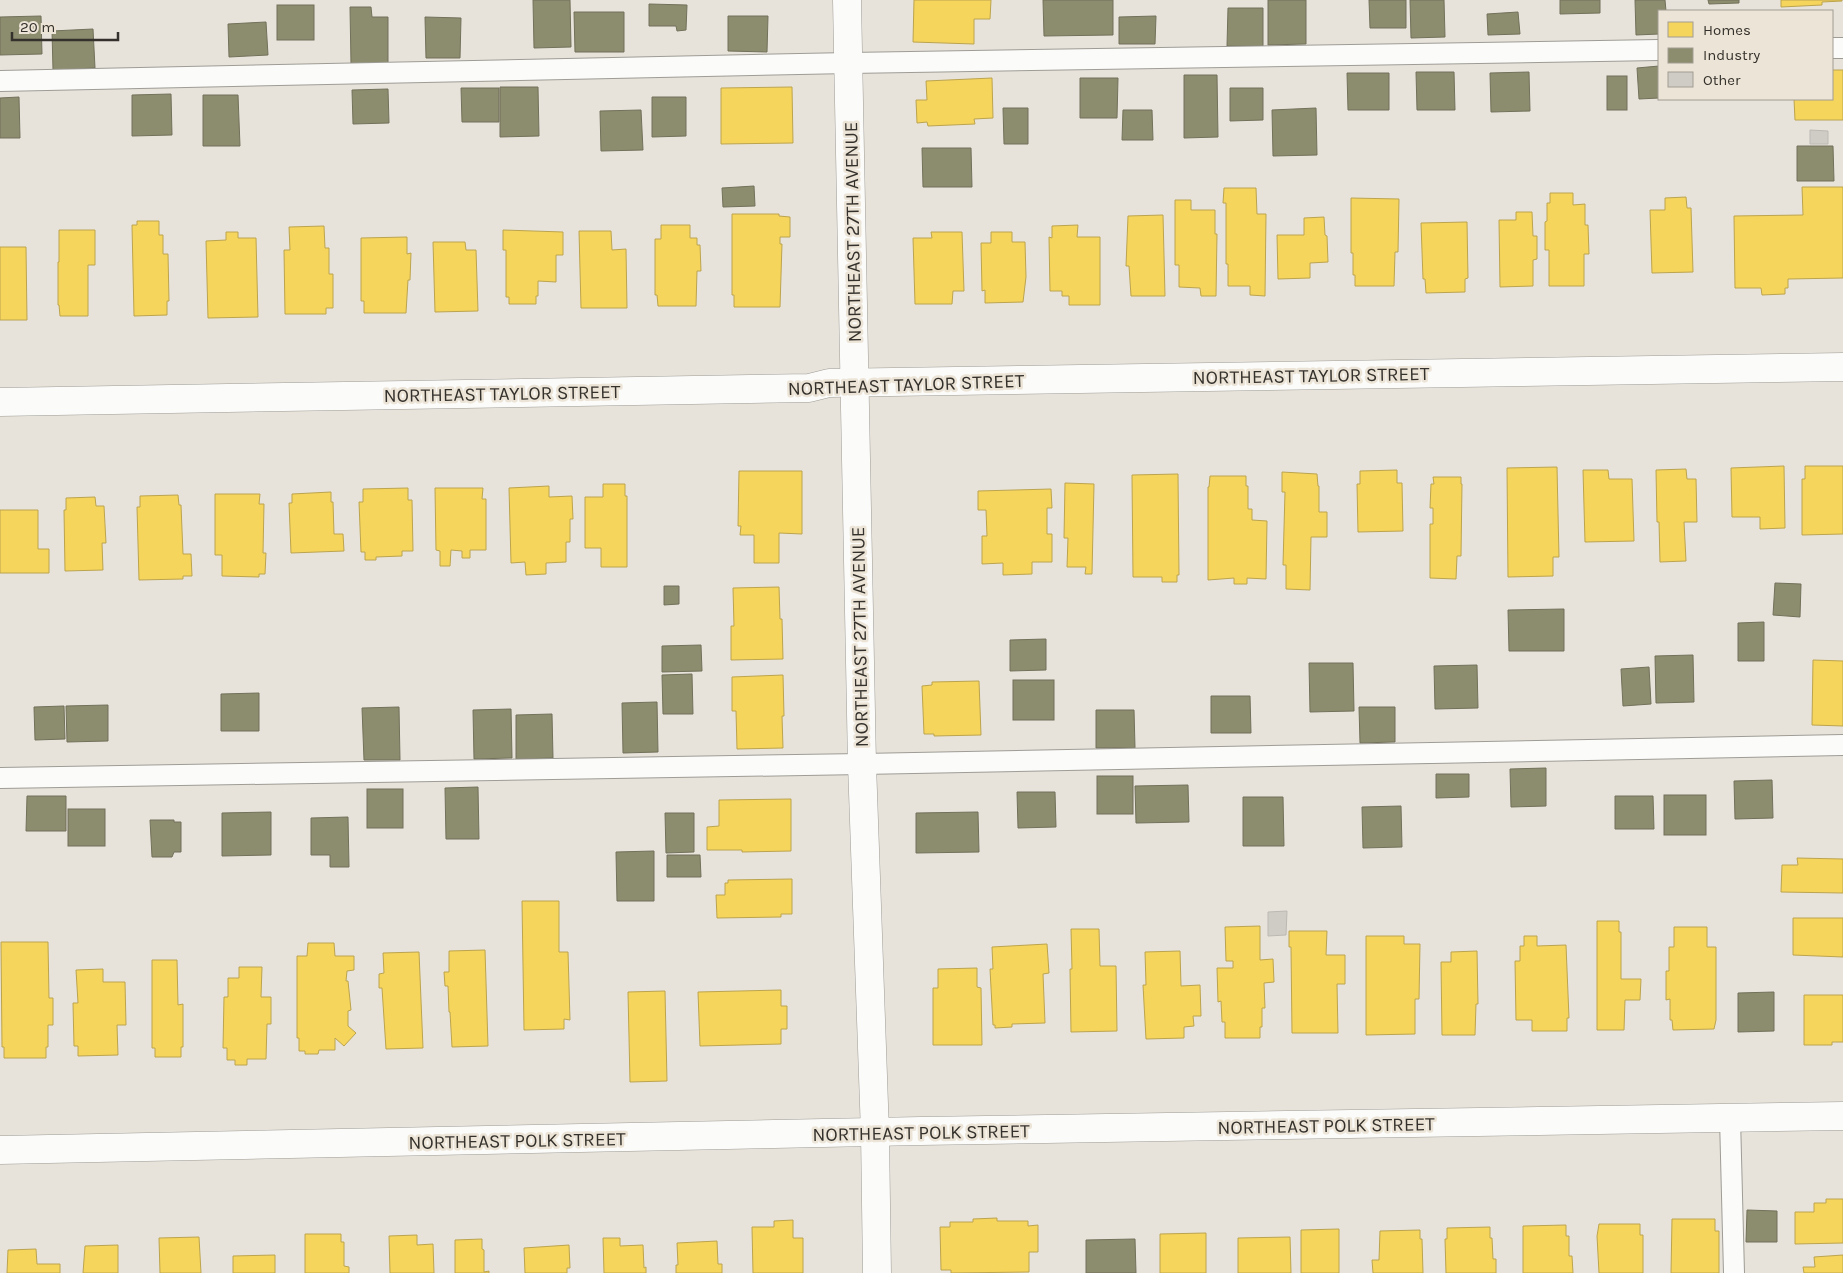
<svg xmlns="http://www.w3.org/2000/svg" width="1843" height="1273" viewBox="0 0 1843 1273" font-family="Karla,sans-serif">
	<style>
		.homes { fill: #f6d55c; stroke: #bca44e }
		.industry { fill: #8c8c6e; stroke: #72715a }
		.building { fill: #cfccc6; stroke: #bcb9b3 }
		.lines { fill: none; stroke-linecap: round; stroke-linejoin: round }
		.lane-casing { stroke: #9e9c95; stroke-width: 22 }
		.street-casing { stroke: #9e9c95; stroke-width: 29 }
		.lane { stroke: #fbfbfa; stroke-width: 20 }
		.street { stroke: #fbfbfa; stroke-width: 28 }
		.labels { text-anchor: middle; stroke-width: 5; stroke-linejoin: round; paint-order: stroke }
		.street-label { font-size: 19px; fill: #34312c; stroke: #ece4d6 }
	</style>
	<rect width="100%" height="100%" fill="#e7e3db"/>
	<g class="homes">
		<polygon points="914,0 991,0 990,19 974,19 974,44 913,42"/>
		<polygon points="1781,0 1842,0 1842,1 1822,2 1822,5 1781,7"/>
		<polygon points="1832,70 1843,70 1843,120 1795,120 1794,99 1832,99"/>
		<polygon points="992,78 993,118 974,119 975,124 928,126 927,122 917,123 916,100 927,100 926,81"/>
		<polygon points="792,87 793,143 721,144 721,88"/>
		<polygon points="1802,187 1843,187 1843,278 1788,279 1788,288 1785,288 1785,294 1762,295 1761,288 1735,288 1734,216 1803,215"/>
		<polygon points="1224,188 1256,188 1257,214 1266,214 1265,296 1250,295 1250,286 1228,286 1228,264 1226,264 1226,203 1223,203"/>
		<polygon points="1550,193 1573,193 1573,205 1585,204 1585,225 1588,225 1589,254 1584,254 1584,286 1549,286 1549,250 1545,250 1545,222 1547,221 1547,203 1550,203"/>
		<polygon points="1686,197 1687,208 1691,208 1693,272 1652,273 1650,210 1665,210 1665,198"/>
		<polygon points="1351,198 1399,199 1398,252 1395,252 1394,286 1355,286 1355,275 1353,275 1353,253 1351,253"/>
		<polygon points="1175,200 1191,200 1191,210 1215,210 1215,234 1217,234 1216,296 1201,296 1200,288 1179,287 1179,265 1175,265"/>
		<polygon points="1516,212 1532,212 1533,236 1537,236 1537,259 1533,260 1533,286 1500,287 1499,220 1516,220"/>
		<polygon points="732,214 779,214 779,216 790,217 790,237 780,237 780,244 782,244 780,307 734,307 734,295 732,295"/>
		<polygon points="1163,215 1165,296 1131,296 1129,266 1126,266 1128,216"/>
		<polygon points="1324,217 1325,235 1327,236 1328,262 1310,263 1310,278 1278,279 1277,235 1304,235 1304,218"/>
		<polygon points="137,221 159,221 159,235 163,235 163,254 168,254 169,301 167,301 167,315 134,316 132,225 137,225"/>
		<polygon points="1467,222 1468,278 1465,279 1465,292 1426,293 1425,279 1423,279 1421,223"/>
		<polygon points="661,225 690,225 690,238 697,238 697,245 700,245 701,271 697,271 696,306 658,306 657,295 655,295 655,239 661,239"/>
		<polygon points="1078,225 1077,237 1100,237 1100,305 1069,305 1069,296 1062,296 1062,291 1050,291 1049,237 1052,238 1052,226"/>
		<polygon points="324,226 325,248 329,248 329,274 333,274 333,308 326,308 326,314 285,314 284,250 290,250 289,227"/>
		<polygon points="59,230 95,230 95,265 88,265 88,316 60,316 59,305 58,305 58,262 59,262"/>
		<polygon points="503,230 563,232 563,255 556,255 556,282 538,281 538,296 536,296 536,304 509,304 509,297 506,297 506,250 503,250"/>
		<polygon points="579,231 611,231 612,250 626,249 627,308 581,308"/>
		<polygon points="226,232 238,232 238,238 256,238 258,317 208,318 206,241 226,240"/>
		<polygon points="931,232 962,232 964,291 953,291 952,304 915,304 913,238 932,238"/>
		<polygon points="991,232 1012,232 1012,242 1025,242 1026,277 1023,302 985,303 985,290 982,291 981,243 991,243"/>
		<polygon points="407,237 407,254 411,253 410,280 408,280 406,313 364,313 364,301 361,301 361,238"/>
		<polygon points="433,242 465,242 466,250 476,250 478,311 435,312"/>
		<polygon points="0,247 26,247 27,320 0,320"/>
		<polygon points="1784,466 1785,528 1760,529 1760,517 1732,517 1731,468"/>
		<polygon points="1805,466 1843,466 1843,534 1802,535 1802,479 1805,479"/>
		<polygon points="1557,467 1559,557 1553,557 1553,576 1508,577 1507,468"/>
		<polygon points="1686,469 1687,479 1696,479 1697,522 1684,522 1686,561 1660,562 1659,522 1657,522 1656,470"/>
		<polygon points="1397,470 1397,483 1402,483 1403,531 1358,532 1357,484 1360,484 1360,471"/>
		<polygon points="1583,470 1608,470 1609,479 1632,479 1634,541 1585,542"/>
		<polygon points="739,471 802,471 802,534 779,533 779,563 754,563 754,535 740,535 741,526 738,526"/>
		<polygon points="1282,472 1317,474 1318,486 1319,486 1319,512 1327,512 1327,537 1311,537 1310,590 1286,589 1286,565 1283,565 1285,492 1282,492"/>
		<polygon points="1178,474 1179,575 1177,575 1177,582 1162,582 1162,577 1133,577 1132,475"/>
		<polygon points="1210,476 1246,476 1246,486 1248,486 1248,509 1252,509 1252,520 1267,521 1266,579 1247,578 1247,584 1234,584 1234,578 1208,580 1208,487 1209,487"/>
		<polygon points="1433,477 1461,477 1461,484 1462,484 1461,556 1457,556 1456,579 1430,578 1430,524 1433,524 1433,508 1430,508 1431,484 1434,484"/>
		<polygon points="1065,483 1094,484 1092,574 1085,574 1086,567 1067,567 1068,538 1064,538"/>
		<polygon points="603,484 625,484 625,496 627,496 627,567 601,567 601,548 585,548 585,497 603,497"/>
		<polygon points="549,486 549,497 572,496 573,519 570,519 570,542 566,542 566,562 546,563 546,574 526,575 525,562 511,563 509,488"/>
		<polygon points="408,488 408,500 412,500 413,551 402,551 402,556 376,557 376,560 365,560 365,552 361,552 359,502 363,502 363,489"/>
		<polygon points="435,488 483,488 482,499 486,499 486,550 470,550 470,558 462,558 462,551 451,550 450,566 440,566 440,551 436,550"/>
		<polygon points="1051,489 1052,508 1047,508 1047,534 1052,534 1052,562 1032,562 1032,574 1003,575 1003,563 982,564 982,536 987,536 986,510 978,510 978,491"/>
		<polygon points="331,492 331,502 333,502 334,534 343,534 344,551 291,553 289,503 292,503 292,494"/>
		<polygon points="215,494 260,494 259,504 264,504 263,553 266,553 265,574 259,574 259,577 222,576 222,555 215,555"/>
		<polygon points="178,495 179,505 181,505 183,554 191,554 192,576 183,576 183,579 139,580 137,507 140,507 140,496"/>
		<polygon points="95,497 96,506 104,506 106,543 102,543 103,570 65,571 64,510 66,510 66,498"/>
		<polygon points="0,510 38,510 38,549 49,549 49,573 0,573"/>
		<polygon points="779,587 780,619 782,619 783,659 731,660 731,626 734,626 733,588"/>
		<polygon points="1813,660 1843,661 1843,726 1812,725"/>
		<polygon points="783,675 784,716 782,716 783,748 737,749 736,711 732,711 732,677"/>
		<polygon points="979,681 981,735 934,736 934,734 924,734 922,686 932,685 932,682"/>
		<polygon points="791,799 791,851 742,852 742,850 707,850 707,827 719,826 719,800"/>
		<polygon points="1797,858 1843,859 1843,893 1781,892 1782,865 1798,865"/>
		<polygon points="792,879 792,914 781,914 781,917 717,918 716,895 725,895 725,883 728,883 728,880"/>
		<polygon points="522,901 559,901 559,952 568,952 570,1020 564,1019 564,1029 524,1030"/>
		<polygon points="1793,918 1843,918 1843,957 1793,955"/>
		<polygon points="1597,921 1619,921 1619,932 1621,932 1621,979 1641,979 1640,1000 1625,1000 1624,1030 1597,1030"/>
		<polygon points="1260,926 1260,960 1273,959 1274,982 1264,983 1265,1008 1262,1008 1262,1027 1260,1027 1260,1038 1225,1038 1225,1022 1222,1022 1221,1001 1218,1002 1217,968 1233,968 1233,961 1226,961 1225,927"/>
		<polygon points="1674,927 1707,927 1707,947 1716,947 1716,1020 1714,1029 1673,1030 1672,1020 1670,1020 1670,999 1666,1000 1666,971 1669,971 1669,947 1674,947"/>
		<polygon points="1071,929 1099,929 1100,966 1116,966 1117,1031 1071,1032 1070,969 1072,969"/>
		<polygon points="1289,931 1327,931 1326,955 1345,955 1345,984 1337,984 1338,1033 1292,1033 1291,947 1289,947"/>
		<polygon points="1366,936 1404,936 1404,944 1420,944 1419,999 1415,999 1415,1034 1366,1035"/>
		<polygon points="1524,936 1537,936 1537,946 1566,945 1569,1018 1567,1018 1567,1031 1532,1031 1532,1020 1516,1020 1515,961 1520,961 1520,946 1524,946"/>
		<polygon points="1,942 48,942 49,998 53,998 53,1025 48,1025 48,1047 46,1047 46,1058 4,1058 4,1047 2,1047"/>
		<polygon points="308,943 334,943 335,956 354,956 354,970 347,971 346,981 348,981 351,1010 348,1011 348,1026 356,1033 344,1046 335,1038 335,1050 319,1050 318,1054 305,1054 305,1051 299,1051 299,1038 297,1038 297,956 307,956"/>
		<polygon points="1047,944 1049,973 1043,974 1045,1023 1012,1024 1012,1027 995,1028 995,1025 993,1025 990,969 993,969 992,947"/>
		<polygon points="485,950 488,1046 452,1047 450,1012 449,1012 448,986 445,986 444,972 449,972 449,951"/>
		<polygon points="1180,951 1181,986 1200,985 1201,1016 1193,1016 1194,1026 1184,1027 1184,1038 1146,1039 1143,985 1146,985 1145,952"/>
		<polygon points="1477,951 1478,1004 1476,1004 1475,1035 1442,1035 1441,962 1451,962 1451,952"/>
		<polygon points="419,952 423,1048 386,1049 382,988 379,988 379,974 384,973 383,953"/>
		<polygon points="152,960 177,960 178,1005 183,1004 183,1047 181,1047 181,1057 155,1057 155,1048 152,1048"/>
		<polygon points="239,967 262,967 261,997 271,997 271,1024 267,1024 266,1059 247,1059 247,1065 235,1065 235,1060 227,1060 227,1048 223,1048 224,997 228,997 228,978 239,978"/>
		<polygon points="977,968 977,987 981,988 982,1045 933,1045 933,988 938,988 938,969"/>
		<polygon points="103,969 103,982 125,982 126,1025 117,1025 118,1055 78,1056 78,1046 74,1046 73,1003 78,1003 76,970"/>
		<polygon points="781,990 781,1006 787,1006 787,1029 781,1029 781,1044 700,1046 698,992"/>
		<polygon points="665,991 667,1081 630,1082 628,992"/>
		<polygon points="1804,995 1843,995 1843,1042 1832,1042 1832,1045 1804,1045"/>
		<polygon points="1826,1199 1843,1199 1843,1243 1795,1244 1795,1212 1814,1212 1814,1203 1826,1203"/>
		<polygon points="997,1218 997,1221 1028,1221 1028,1226 1038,1225 1038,1252 1029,1252 1029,1272 951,1273 951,1270 941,1270 940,1227 950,1227 950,1222 973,1222 973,1219"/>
		<polygon points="1672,1219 1715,1219 1715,1231 1719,1231 1719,1273 1671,1273"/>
		<polygon points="793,1220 793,1238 803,1238 803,1273 753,1273 752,1227 774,1227 774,1221"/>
		<polygon points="1599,1224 1640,1224 1640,1235 1643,1235 1643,1273 1599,1273 1597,1236"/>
		<polygon points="1566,1225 1566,1236 1569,1236 1569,1256 1572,1256 1573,1273 1523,1273 1523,1226"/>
		<polygon points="1490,1227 1490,1238 1492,1238 1493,1259 1496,1259 1496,1273 1446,1273 1445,1239 1447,1239 1447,1228"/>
		<polygon points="1339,1229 1339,1273 1301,1273 1301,1230"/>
		<polygon points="1420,1230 1420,1239 1422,1239 1423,1273 1373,1273 1372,1260 1379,1260 1380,1231"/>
		<polygon points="1206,1233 1206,1273 1160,1273 1160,1234"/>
		<polygon points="305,1234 341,1234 341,1242 344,1242 344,1266 349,1267 349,1273 305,1273"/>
		<polygon points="417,1235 417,1245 433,1244 434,1273 390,1273 389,1236"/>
		<polygon points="199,1237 201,1273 160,1273 159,1238"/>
		<polygon points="1290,1237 1291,1273 1238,1273 1238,1238"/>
		<polygon points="603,1238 620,1238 620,1246 643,1245 644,1268 646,1267 646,1273 604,1273"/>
		<polygon points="482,1239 482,1249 484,1250 484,1272 489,1271 489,1273 455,1273 455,1240"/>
		<polygon points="717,1241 718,1264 722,1264 722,1273 676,1273 676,1265 678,1265 677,1243"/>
		<polygon points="118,1245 118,1273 83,1273 85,1246"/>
		<polygon points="569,1245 570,1268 567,1268 567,1273 525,1273 524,1248"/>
		<polygon points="36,1249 37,1264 60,1264 60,1273 7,1273 8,1250"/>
		<polygon points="275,1255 275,1273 233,1273 233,1256"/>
		<polygon points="1843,1255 1843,1273 1804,1273 1803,1267 1815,1267 1814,1257"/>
	</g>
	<g class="industry">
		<polygon points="533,0 570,0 571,47 534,48"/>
		<polygon points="1043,0 1113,0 1113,35 1044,36"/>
		<polygon points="1268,0 1306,0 1306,44 1268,45"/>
		<polygon points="1369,0 1406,0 1406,28 1370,28"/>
		<polygon points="1410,0 1444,0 1445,37 1411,38"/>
		<polygon points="1560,0 1600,0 1600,13 1560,14"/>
		<polygon points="1635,0 1665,0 1666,11 1659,11 1659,34 1636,35"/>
		<polygon points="1708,0 1739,0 1739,3 1709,4"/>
		<polygon points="649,4 687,5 686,30 677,31 676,26 649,26"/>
		<rect x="277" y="5" width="37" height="35"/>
		<polygon points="350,7 371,7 372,17 388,17 388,64 351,64"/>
		<polygon points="1228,8 1263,8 1263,46 1227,46"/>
		<polygon points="574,12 624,12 624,52 575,52"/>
		<polygon points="1518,12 1520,34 1488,35 1487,14"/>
		<polygon points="41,16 42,54 0,55 0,17"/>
		<polygon points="728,16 768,16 767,52 728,51"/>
		<polygon points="1156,16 1155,44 1119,44 1119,17"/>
		<polygon points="425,17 461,18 460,58 426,58"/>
		<polygon points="266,22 268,55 229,57 228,24"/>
		<polygon points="93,29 95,68 53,70 52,31"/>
		<polygon points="1659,66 1659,98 1639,99 1637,68"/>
		<polygon points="1416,72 1454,72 1455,110 1417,110"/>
		<polygon points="1529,72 1530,111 1491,112 1490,73"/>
		<polygon points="1347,73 1389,73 1389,110 1348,110"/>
		<polygon points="1184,75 1217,75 1218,137 1184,138"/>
		<rect x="1607" y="76" width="20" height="34"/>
		<polygon points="1080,78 1118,78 1117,118 1080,118"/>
		<polygon points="500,87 538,87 539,136 500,137"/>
		<polygon points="461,88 499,88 499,122 462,122"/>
		<polygon points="1230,88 1263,88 1263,120 1230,121"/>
		<polygon points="388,89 389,123 353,124 352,90"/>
		<polygon points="171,94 172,135 132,136 132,95"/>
		<polygon points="203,95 238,95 240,146 203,146"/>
		<polygon points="19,97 20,138 0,138 0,98"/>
		<polygon points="652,97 686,97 686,136 652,137"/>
		<polygon points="1003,108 1028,108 1028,144 1004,144"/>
		<polygon points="1316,108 1317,155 1273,156 1272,110"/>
		<polygon points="641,110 643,150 601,151 600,111"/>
		<polygon points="1123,110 1152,110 1153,140 1122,140"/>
		<polygon points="1797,146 1833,146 1834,181 1797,181"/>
		<polygon points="922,148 971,148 972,187 923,187"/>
		<polygon points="754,186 755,206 723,207 722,188"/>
		<polygon points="1775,583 1801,584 1800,617 1773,615"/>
		<polygon points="664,586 679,586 679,604 664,605"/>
		<polygon points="1564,609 1564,651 1509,651 1508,610"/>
		<polygon points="1764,622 1764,661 1738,661 1738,623"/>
		<polygon points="1046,639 1046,670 1010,671 1010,640"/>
		<polygon points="701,645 702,671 662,672 662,646"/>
		<polygon points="1693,655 1694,702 1656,703 1655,656"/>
		<polygon points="1309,663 1353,663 1354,711 1310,712"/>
		<polygon points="1477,665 1478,708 1435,709 1434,666"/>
		<polygon points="1649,667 1651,704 1623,706 1621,669"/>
		<polygon points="692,674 693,714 663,714 662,675"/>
		<rect x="1013" y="680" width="41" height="40"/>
		<polygon points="259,693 259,731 221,731 221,694"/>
		<polygon points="1211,696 1250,696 1251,733 1211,733"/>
		<polygon points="657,702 658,752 623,753 622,703"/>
		<polygon points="108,705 108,741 67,742 66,706"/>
		<polygon points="64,706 65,739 35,740 34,707"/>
		<polygon points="399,707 400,760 364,760 362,708"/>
		<polygon points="1359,707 1395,707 1395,742 1360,743"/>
		<polygon points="511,709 512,758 474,759 473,710"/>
		<polygon points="1096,710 1134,710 1135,748 1096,748"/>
		<polygon points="552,714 553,758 516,759 516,715"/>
		<polygon points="1546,768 1546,806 1511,807 1510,769"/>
		<polygon points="1436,774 1469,774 1469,797 1436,798"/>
		<rect x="1097" y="776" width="36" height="38"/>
		<polygon points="1772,780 1773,818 1735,819 1734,781"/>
		<polygon points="1188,785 1189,822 1136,823 1135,786"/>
		<polygon points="478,787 479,839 446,839 445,788"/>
		<rect x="367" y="789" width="36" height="39"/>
		<polygon points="1017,792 1055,792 1056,827 1018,828"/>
		<rect x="1664" y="795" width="42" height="40"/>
		<polygon points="27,796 66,796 66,831 26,831"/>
		<polygon points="1615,796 1653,796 1654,829 1615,829"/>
		<polygon points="1243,797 1283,797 1284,846 1243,846"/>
		<polygon points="1401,806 1402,847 1363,848 1362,807"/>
		<rect x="68" y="809" width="37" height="37"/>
		<polygon points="271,812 271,855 222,856 222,813"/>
		<polygon points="978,812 979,852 916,853 916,813"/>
		<polygon points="665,813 694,813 694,852 666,853"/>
		<polygon points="348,817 349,867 330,867 330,855 311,855 311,818"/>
		<polygon points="150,820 174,820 174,822 181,822 181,852 174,852 172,857 152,857"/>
		<polygon points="654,851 654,901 617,901 616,852"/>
		<polygon points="667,855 700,855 701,877 667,877"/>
		<polygon points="1774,992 1774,1031 1738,1032 1738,993"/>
		<polygon points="1747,1210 1777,1211 1777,1242 1746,1242"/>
		<polygon points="1135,1239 1136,1273 1086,1273 1086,1240"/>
	</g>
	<g class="building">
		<polygon points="1810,130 1828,131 1828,144 1810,144"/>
		<polygon points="1287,911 1286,935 1268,936 1268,912"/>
	</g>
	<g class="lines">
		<defs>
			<g id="lane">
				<polyline points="1832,48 1843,48"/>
				<polyline points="0,81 849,63 1659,50"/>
				<polyline points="0,778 862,764 1843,745"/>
				<polyline points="1730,1118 1734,1273"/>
			</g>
			<g id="street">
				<polyline points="847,0 862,764 875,1133 877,1273"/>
				<polyline points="0,402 809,388 829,383 1843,367"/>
				<polyline points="0,1150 921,1131 1843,1116"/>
			</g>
		</defs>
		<use href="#lane" class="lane-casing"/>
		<use href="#street" class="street-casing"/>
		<use href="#lane" class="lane"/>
		<use href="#street" class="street"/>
	</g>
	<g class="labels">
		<g class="street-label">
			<text transform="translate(852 232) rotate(-91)" y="7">NORTHEAST 27TH AVENUE</text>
			<text transform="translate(1311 375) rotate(-1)" y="7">NORTHEAST TAYLOR STREET</text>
			<text transform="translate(906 384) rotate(-2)" y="7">NORTHEAST TAYLOR STREET</text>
			<text transform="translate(502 393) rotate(-1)" y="7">NORTHEAST TAYLOR STREET</text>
			<text transform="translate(859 637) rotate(-91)" y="7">NORTHEAST 27TH AVENUE</text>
			<text transform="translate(1326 1125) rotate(-1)" y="7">NORTHEAST POLK STREET</text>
			<text transform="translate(921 1132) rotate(-1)" y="7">NORTHEAST POLK STREET</text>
			<text transform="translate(517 1140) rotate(-1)" y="7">NORTHEAST POLK STREET</text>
		</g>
	</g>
	<rect x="1658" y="10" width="175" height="90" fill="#ece4d6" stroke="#a29c92"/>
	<rect x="1668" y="22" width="25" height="15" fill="#f6d55c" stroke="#a29c92"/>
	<text x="1703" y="35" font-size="15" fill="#34312c">Homes</text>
	<rect x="1668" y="48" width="25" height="15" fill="#8c8c6e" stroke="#a29c92"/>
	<text x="1703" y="60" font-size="15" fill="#34312c">Industry</text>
	<rect x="1668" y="72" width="25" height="15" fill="#cfccc6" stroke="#a29c92"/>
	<text x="1703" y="85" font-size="15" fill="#34312c">Other</text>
	<path d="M12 32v8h106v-8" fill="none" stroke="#34312c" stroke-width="2.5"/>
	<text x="20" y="32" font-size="15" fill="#34312c" stroke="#ece4d6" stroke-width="4" paint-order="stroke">20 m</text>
</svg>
